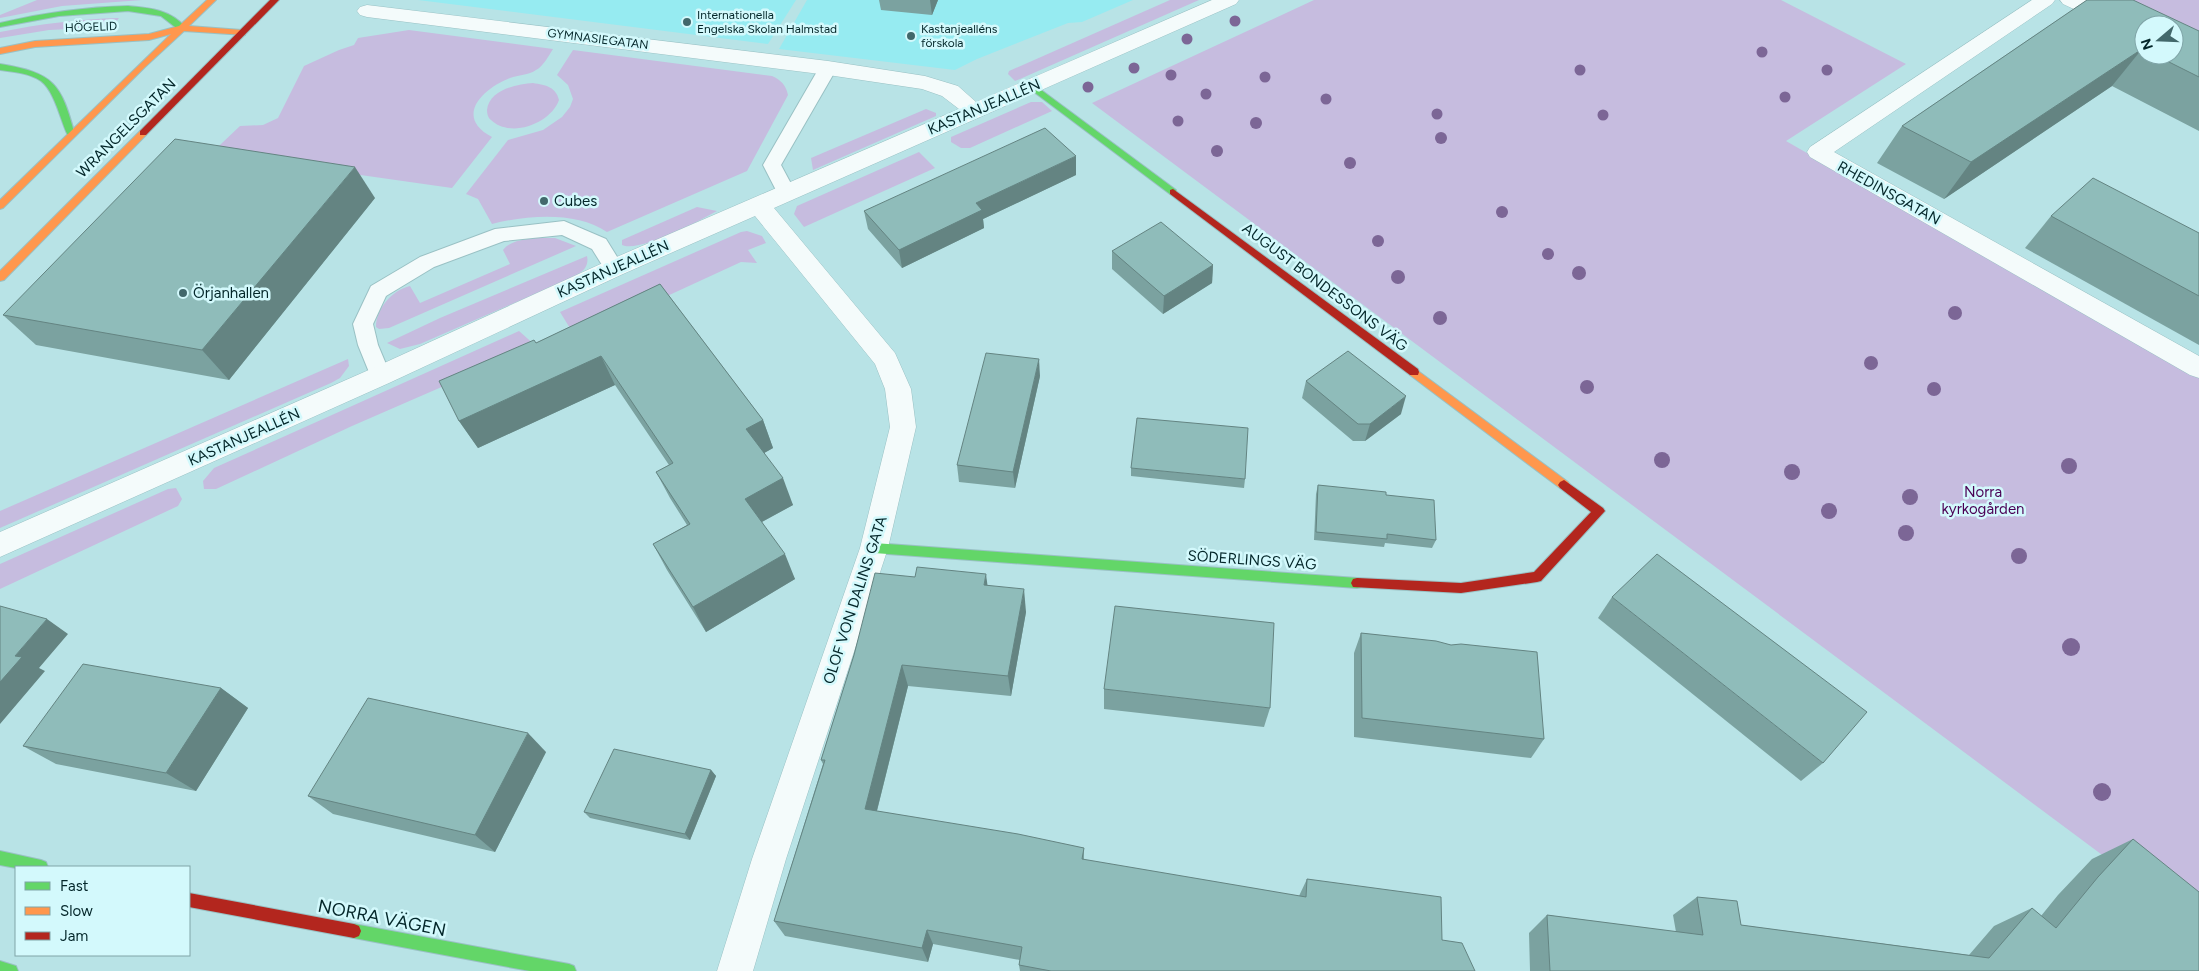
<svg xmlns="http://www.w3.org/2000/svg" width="2199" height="971" viewBox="0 0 2199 971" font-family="Figtree,sans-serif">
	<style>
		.built { fill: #96ebf1 }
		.green { fill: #c6bcdf }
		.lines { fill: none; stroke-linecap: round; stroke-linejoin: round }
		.lane-casing { stroke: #99c1c4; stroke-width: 2 }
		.street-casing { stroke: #99c1c4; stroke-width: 1 }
		.fast-casing { stroke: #99c1c4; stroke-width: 2 }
		.slow-casing { stroke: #99c1c4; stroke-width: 2 }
		.jam-casing { stroke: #99c1c4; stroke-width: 2 }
		.lane { fill: #f4fbfb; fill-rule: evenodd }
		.street { fill: #f4fbfb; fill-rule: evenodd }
		.fast { fill: #63d668; fill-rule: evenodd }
		.slow { fill: #ff974d; fill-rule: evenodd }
		.jam { fill: #b3261e; fill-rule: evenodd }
		.tree { fill: #7c6696 }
		.wall { fill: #7ba2a0; fill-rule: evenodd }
		.shaded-wall { fill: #648482 }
		.building { fill: #8fbcba; stroke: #648482 }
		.poi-dot { fill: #42686b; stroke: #d3f9fc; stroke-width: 2 }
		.labels { text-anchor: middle; stroke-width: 5; stroke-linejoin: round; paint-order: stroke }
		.far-poi-label { font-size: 12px; fill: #032629; stroke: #d3f9fc; text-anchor: start }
		.far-street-label { font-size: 12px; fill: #032629; stroke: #d3f9fc }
		.street-label { font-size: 15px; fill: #032629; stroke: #d3f9fc }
		.poi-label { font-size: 15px; fill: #032629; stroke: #d3f9fc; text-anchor: start }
		.park-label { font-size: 15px; fill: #4a0054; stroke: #d3f9fc }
		.near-street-label { font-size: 18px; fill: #032629; stroke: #d3f9fc }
	</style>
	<rect width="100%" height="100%" fill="#b8e3e6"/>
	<g class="built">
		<polygon points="418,0 796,0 768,44"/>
		<polygon points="807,0 1133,0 1082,22 1068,23 977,59 955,70 779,49"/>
	</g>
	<g class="green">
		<polygon points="37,0 142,0 62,6 0,18 0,15"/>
		<polygon points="1170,0 1199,0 1020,79 1015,81 1008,74 1009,71"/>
		<polygon points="1314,0 1781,0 1906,64 1786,141 2199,378 2199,927 1092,103"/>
		<polygon points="2125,0 2199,0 2199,34"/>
		<path d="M119,18L112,27L49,30L0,38V32C40,24 79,19 119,18Z"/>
		<path d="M409,30L553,49C549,55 543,67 536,70C529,75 518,75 510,78C482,89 454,117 492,137L452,188L262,161L202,162L240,126L263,125L278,118L304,66L339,50L354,45L358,38Z"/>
		<path d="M573,50L772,76C781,80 786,85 788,95L747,171L607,232C577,211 527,215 492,224L478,199L466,194L508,140L543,130L562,117L570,107L573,99L568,85L557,75Z"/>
		<path d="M533,83C546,85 556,87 559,100C551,123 511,139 491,120C488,118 487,114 487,110C489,90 517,84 533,83Z"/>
		<polygon points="1031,102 1042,102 1052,111 970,148 961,148 951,142 951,137"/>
		<polygon points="926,109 936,113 936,116 813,170 811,158"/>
		<polygon points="919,152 935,168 804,227 794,214 797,206"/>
		<path d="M697,207L717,211C699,221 639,253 622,245V240Z"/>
		<polygon points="747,231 762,236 766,243 748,250 757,263 741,262 576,338 560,312 741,232"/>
		<path d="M533,238H555L576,246L389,328L379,329L376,327C376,309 392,290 410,286L420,303L510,264L503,250C510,241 522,240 533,238Z"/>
		<path d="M587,256C590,270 577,275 567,280L420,344L400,349L387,343L440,318Z"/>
		<polygon points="519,331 536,346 352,426 216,489 204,489 203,481 214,468"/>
		<polygon points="348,359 349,366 340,378 331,383 0,528 0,511"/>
		<polygon points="176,488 182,499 178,506 0,589 0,564 168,489"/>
	</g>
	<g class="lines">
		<defs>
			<g id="lane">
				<polygon points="828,63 834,64 837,68 781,165 796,193 794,198 787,199 780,198 763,165 819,68 822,64"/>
				<polygon points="564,221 606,239 624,268 621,273 614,275 607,273 592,249 562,235 504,241 434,267 386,296 373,324 378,345 391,376 387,382 380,384 373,382 358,345 353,324 371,286 420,257 495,229"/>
			</g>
			<g id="street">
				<polygon points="1212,0 1239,0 1236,4 774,208 895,353 911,389 916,427 888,548 786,859 753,971 717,971 752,859 860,548 890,427 885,389 875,364 755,216 623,274 389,383 0,557 0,532 371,369 605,262 959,109 942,96 922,89 828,75 367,17 360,15 357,11 360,7 367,5 828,61 925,76 958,86 976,102"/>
				<polygon points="2032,0 2055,0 2052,4 1834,152 2199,356 2199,378 2190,375 1810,157 1807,152 1810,147"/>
				<polygon points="2060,0 2086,0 2144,28 2144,42 2063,4"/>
			</g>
			<g id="fast">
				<path d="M128,6C151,8 171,10 186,28L185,30H179L161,16L128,11L59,16L0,27V23C42,13 85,7 128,6Z"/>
				<path d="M0,64C54,73 61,83 75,135L74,137L71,138C63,135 58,94 41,81C29,73 14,72 0,70Z"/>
				<polygon points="1033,84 1176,190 1176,194 1170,194 1030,89 1029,87"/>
				<polygon points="874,543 1357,578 1361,579 1363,583 1361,587 1357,588 874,553 870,551 868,548 870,545"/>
				<polygon points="0,851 41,860 46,862 48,867 16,868 0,865"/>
				<polygon points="354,924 569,964 574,966 576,971 530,971 354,938 349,936 347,931 349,926"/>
				<polygon points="0,961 16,966 18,971 0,971"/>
			</g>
			<g id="slow">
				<polygon points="207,0 216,0 189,26 242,30 245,31 245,35 184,31 145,67 3,208 0,209 0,200 171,34 149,40 35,47 0,54 0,48 35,41 149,34 179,26"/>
				<polygon points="143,130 147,133 146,135 4,280 0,281 0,271 140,131"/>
				<polygon points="1414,368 1568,482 1570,485 1568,488 1560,488 1410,375 1409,372 1410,369"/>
			</g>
			<g id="jam">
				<polygon points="270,0 279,0 146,135 140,135 140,131"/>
				<polygon points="1173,189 1418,369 1419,372 1418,375 1410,375 1170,194 1170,190"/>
				<polygon points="1564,480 1603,508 1605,511 1541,581 1537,582 1461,593 1353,587 1351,583 1353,579 1357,578 1461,583 1534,572 1591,512 1560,488 1558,485 1560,482"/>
				<polygon points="189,893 354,924 359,926 361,931 359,936 354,938 189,907"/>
			</g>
		</defs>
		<use href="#lane" class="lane-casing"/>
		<use href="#street" class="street-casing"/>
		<use href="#fast" class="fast-casing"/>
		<use href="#slow" class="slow-casing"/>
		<use href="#jam" class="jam-casing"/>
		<use href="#lane" class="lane"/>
		<use href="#street" class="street"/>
		<use href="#fast" class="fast"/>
		<use href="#slow" class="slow"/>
		<use href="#jam" class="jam"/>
	</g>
	<g class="tree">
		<circle cx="1235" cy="21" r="5.5"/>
		<circle cx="1187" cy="39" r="5.5"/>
		<circle cx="1762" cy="52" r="5.5"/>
		<circle cx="1134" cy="68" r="5.5"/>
		<circle cx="1580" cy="70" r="5.5"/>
		<circle cx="1827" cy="70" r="5.5"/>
		<circle cx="1171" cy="75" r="5.5"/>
		<circle cx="1265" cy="77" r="5.5"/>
		<circle cx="1088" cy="87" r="5.5"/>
		<circle cx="1206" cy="94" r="5.5"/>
		<circle cx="1785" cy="97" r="5.5"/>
		<circle cx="1326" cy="99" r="5.5"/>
		<circle cx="1437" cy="114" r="5.5"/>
		<circle cx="1603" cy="115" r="5.5"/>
		<circle cx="1178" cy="121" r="5.5"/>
		<circle cx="1256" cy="123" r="6"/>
		<circle cx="1441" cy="138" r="6"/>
		<circle cx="1217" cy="151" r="6"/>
		<circle cx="1350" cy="163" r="6"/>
		<circle cx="1502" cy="212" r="6"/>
		<circle cx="1378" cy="241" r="6"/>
		<circle cx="1548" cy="254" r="6"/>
		<circle cx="1579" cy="273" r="7"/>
		<circle cx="1398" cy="277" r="7"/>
		<circle cx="1955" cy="313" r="7"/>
		<circle cx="1440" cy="318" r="7"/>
		<circle cx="1871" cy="363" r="7"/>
		<circle cx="1587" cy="387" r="7"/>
		<circle cx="1934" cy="389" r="7"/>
		<circle cx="1662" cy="460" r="8"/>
		<circle cx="2069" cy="466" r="8"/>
		<circle cx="1792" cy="472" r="8"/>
		<circle cx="1910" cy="497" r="8"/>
		<circle cx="1829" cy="511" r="8"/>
		<circle cx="1906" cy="533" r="8"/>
		<circle cx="2019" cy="556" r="8"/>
		<circle cx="2071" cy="647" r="9"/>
		<circle cx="2102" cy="792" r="9"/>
	</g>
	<g class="wall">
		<polygon points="879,0 938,0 932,15 881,10"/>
		<path d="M2087,0L2199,31V131L2112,86L1944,199L1877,163L1902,126ZM2144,25L2174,55H2144Z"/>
		<polygon points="1076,175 983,219 984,228 902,268 868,229 864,211"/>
		<polygon points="375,198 229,380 36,345 3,315"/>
		<polygon points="2051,216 2199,233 2199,345 2025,248"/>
		<polygon points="1112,251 1213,265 1212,283 1163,314 1112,269"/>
		<polygon points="660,284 763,420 773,448 764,453 793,505 762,522 795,579 706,632 667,570 653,544 687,525 670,498 656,472 669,465 615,385 478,448 459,421 536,343"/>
		<polygon points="1040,376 1015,488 959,482 957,465"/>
		<polygon points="1306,381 1401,414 1365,441 1353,441 1302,398"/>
		<polygon points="1131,468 1245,479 1244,488 1131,476"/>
		<polygon points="1318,485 1386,495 1436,540 1432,548 1385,543 1384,547 1314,540 1316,494"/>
		<polygon points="988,585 1026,612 1011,696 908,686 877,811 1084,848 1084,860 1299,896 1307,879 1442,940 1475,971 1020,971 1019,965 1020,960 933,944 928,962 785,936 774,921 823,764 821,760 854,655"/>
		<polygon points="1612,597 1823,763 1801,781 1598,618"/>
		<polygon points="1361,633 1451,645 1544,739 1531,758 1354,737 1354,653"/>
		<polygon points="221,688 248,708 196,791 56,764 23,746"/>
		<polygon points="1104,689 1270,708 1264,727 1104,709"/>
		<polygon points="546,752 495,852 333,814 308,796"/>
		<polygon points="711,770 716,776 690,840 590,818 584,812"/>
		<polygon points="2133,839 2199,971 1530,971 1529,933 1547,915 1676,932 1673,915 1697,897 1741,925 1969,955 1994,926 2032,908 2041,916 2058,895 2092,859"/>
	</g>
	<g class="shaded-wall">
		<polygon points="930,0 938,0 932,15"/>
		<polygon points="2142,49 2112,86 1944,199 1971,162"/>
		<polygon points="1076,156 1076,175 983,219 984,228 902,268 899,250 976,203"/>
		<polygon points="355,167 375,198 229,380 202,350"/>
		<polygon points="1213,265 1212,283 1163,314 1164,296"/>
		<polygon points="601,356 615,385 478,448 459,421"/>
		<polygon points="1039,359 1040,376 1015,488 1013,472"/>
		<polygon points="1406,396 1401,414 1365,441 1370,424"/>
		<polygon points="763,420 773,448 757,457 746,429"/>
		<polygon points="783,478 793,505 756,525 745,499"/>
		<polygon points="785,554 795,579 706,632 693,607"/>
		<polygon points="986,574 989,597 984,585"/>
		<polygon points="1024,589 1026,612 1011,696 1008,676"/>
		<polygon points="47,619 68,634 39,668 45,671 0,724 0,682 15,656"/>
		<polygon points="902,665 908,686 873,826 865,809"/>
		<polygon points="221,688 248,708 196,791 166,773"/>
		<polygon points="528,733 546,752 495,852 475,835"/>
		<polygon points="711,770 716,776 690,840 685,834"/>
		<polygon points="927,930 933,944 928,962 922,948"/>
	</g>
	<g class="building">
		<polygon points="2087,0 2133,0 2199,31 2199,77 2155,55 2174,55 2174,25 2144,25 2144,50 2142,49 1971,162 1902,126"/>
		<polygon points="1045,128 1076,156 976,203 982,210 899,250 864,211"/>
		<polygon points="175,139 355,167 202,350 3,315"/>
		<polygon points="2093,178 2199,233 2199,296 2051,216"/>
		<polygon points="1161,222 1213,265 1164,296 1112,251"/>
		<polygon points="660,284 763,420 746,429 783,478 745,499 785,554 693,607 653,544 690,524 656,472 673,463 601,356 459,421 439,381 534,340 536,343"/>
		<polygon points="1348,351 1406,396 1370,424 1358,424 1306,381"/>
		<polygon points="986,353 1039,359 1013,472 957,465"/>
		<polygon points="1137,418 1248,428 1245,479 1131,468"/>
		<polygon points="1318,485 1386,492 1386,495 1434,500 1436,540 1387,534 1387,539 1316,532"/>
		<polygon points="1657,554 1867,712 1823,763 1612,597"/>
		<polygon points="917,567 986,574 984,585 1024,589 1008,676 902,665 865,809 1018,834 1084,848 1082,859 1306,897 1307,879 1441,897 1442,940 1462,943 1475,971 1051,971 1019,965 1022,947 927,930 922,948 774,921 825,760 821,760 854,655 875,573 915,577"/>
		<polygon points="0,606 47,619 15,656 22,657 0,682"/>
		<polygon points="1115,606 1274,623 1270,708 1104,689"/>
		<polygon points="1361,633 1436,641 1451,645 1461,644 1537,652 1544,739 1362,718"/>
		<polygon points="83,664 221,688 166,773 23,746"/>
		<polygon points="368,698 528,733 475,835 308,796"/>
		<polygon points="614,749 711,770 685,834 584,812"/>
		<polygon points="2133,839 2199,892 2199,971 1550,971 1547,915 1703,935 1697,897 1737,901 1741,925 1989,958 2032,908 2056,928 2098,877"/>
	</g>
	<g class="poi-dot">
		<circle cx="687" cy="22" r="5"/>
		<circle cx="911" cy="36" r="5"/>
		<circle cx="544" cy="201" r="5"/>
		<circle cx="183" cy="293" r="5"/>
	</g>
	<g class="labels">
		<g class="far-poi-label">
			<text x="697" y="19">Internationella<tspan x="697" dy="14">Engelska Skolan Halmstad</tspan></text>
			<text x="921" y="33">Kastanjealléns<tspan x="921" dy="14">förskola</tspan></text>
		</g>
		<g class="far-street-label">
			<text transform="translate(91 27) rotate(-2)" y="4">HÖGELID</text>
			<text transform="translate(598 39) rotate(7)" y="4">GYMNASIEGATAN</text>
		</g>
		<g class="street-label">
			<text transform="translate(984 107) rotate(-23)" y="5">KASTANJEALLÉN</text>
			<text transform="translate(126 128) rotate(-45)" y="5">WRANGELSGATAN</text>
			<text transform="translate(1889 193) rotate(29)" y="5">RHEDINSGATAN</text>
			<text transform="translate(613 269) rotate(-24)" y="5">KASTANJEALLÉN</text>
			<text transform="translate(1325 287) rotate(37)" y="5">AUGUST BONDESSONS VÄG</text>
			<text transform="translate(244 437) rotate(-24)" y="5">KASTANJEALLÉN</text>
			<text transform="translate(1252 560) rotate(4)" y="5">SÖDERLINGS VÄG</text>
			<text transform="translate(855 600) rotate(-72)" y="5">OLOF VON DALINS GATA</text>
		</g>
		<g class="poi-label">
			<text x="554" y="206">Cubes</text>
			<text x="193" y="298">Örjanhallen</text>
		</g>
		<g class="park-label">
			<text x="1983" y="497">Norra<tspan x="1983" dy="17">kyrkogården</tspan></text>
		</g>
		<g class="near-street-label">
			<text transform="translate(382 918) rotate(11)" y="6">NORRA VÄGEN</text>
		</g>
	</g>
	<rect x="15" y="866" width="175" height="90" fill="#d3f9fc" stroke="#80a5a8"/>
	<rect x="25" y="882" width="25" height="8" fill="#63d668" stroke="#80a5a8"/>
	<text x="60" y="891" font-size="15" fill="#032629">Fast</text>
	<rect x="25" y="907" width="25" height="8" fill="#ff974d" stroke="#80a5a8"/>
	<text x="60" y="916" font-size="15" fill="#032629">Slow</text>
	<rect x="25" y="932" width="25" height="8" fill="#b3261e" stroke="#80a5a8"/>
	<text x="60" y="941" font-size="15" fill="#032629">Jam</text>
	<g transform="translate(2159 40) rotate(251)"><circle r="24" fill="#d3f9fc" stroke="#80a5a8"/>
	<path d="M0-4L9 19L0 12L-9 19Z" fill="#42686b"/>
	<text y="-8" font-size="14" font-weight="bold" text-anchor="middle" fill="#032629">N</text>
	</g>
</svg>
